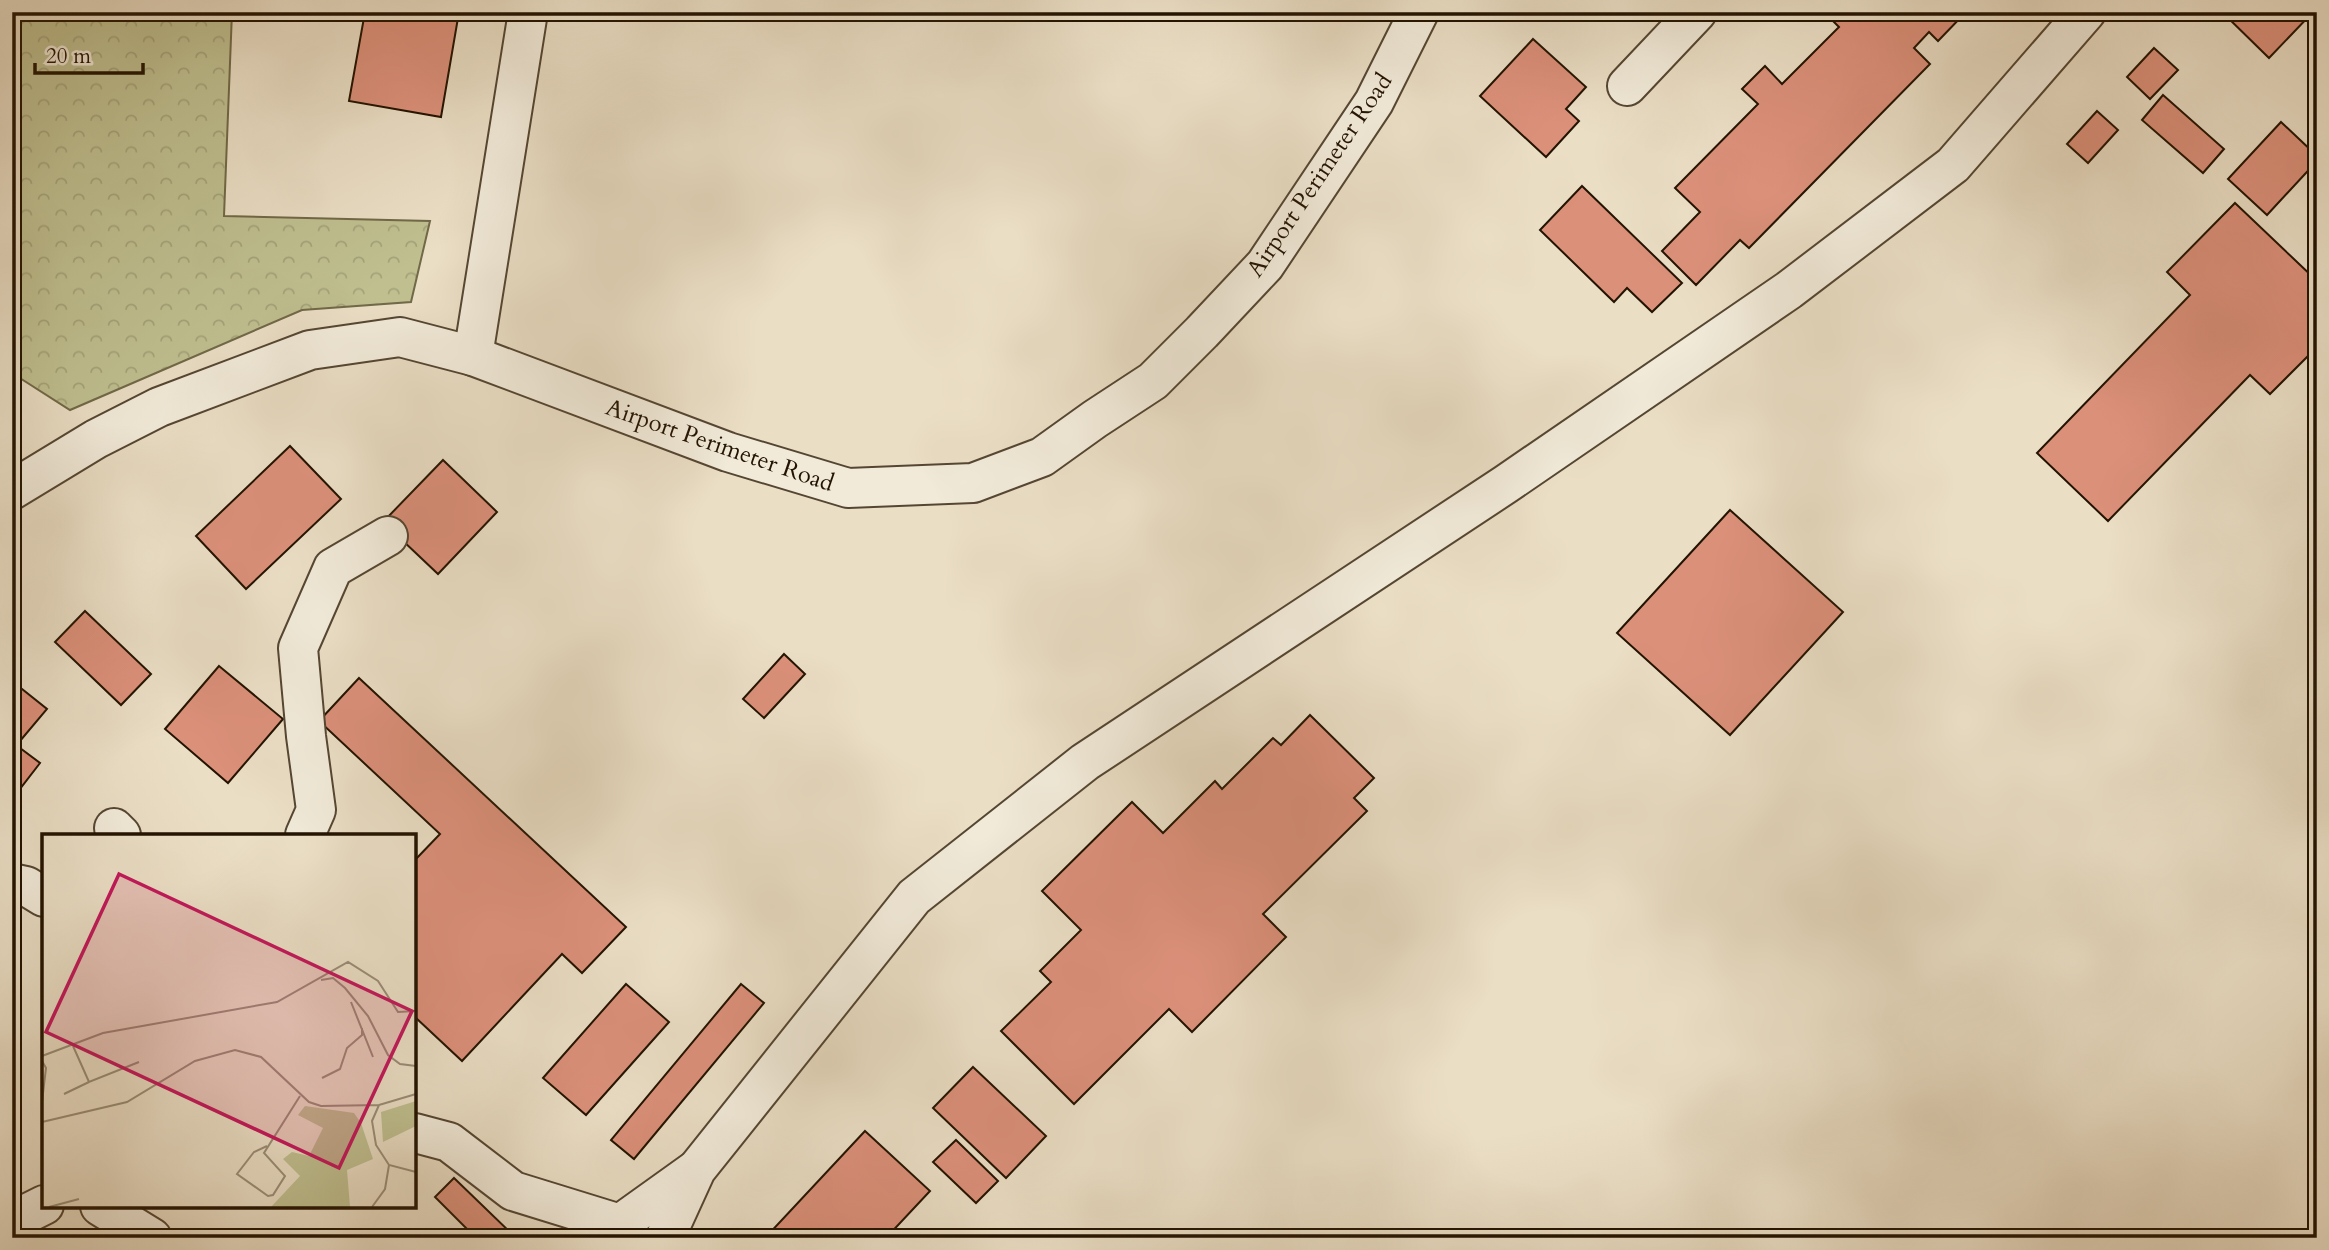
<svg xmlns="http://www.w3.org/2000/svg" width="2329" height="1250" viewBox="0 0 2329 1250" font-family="Cardo,serif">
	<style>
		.forest { fill: url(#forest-crowns); stroke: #716948; stroke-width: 2 }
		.building { fill: #db907a; stroke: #231301; stroke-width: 2 }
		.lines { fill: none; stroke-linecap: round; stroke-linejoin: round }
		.minor-casing { stroke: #554632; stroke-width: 42 }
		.minor { stroke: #f1ead9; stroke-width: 38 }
		.labels { text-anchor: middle; stroke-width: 7; stroke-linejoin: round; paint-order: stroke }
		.street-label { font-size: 24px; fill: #231301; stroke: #f1ead9 }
		.inset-road { fill: none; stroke: #9a8d77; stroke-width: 2 }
		.view { fill: #c2185b; fill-opacity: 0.15; stroke: #c2185b; stroke-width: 3.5 }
		.inset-edge { fill: none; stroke: #231301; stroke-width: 3.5 }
	</style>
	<defs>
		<pattern id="forest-crowns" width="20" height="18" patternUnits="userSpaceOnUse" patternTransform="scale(1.75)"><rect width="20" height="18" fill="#bfbf90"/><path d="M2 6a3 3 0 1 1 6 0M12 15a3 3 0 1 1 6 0" fill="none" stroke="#a4a37a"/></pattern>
	</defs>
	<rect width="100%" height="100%" fill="#eadec5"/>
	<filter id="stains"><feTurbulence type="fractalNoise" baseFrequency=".00286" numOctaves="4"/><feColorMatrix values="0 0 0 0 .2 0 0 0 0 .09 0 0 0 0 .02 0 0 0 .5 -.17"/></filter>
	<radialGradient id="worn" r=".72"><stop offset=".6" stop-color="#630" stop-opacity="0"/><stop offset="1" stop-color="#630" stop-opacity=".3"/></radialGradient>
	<polygon class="forest" points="12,12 232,12 224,216 430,221 411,302 302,310 70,410 12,373"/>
	<g class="building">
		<polygon points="365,12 459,12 441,117 349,101"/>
		<polygon points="1824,12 1966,12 1938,41 1929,32 1914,48 1930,64 1749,248 1740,240 1696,285 1662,251 1700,212 1675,188 1758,104 1742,89 1765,66 1782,84 1839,27"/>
		<polygon points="2222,12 2313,12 2269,58"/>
		<polygon points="1533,39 1586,87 1566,109 1579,121 1546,157 1480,96"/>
		<polygon points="2154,48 2178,70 2150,99 2127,77"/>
		<polygon points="2163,95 2224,149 2203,173 2142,120"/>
		<polygon points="2097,111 2118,130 2088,163 2067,144"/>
		<polygon points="2281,122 2317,156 2317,161 2267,215 2228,179"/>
		<polygon points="1582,186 1682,283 1652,312 1627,288 1614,302 1540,230"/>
		<polygon points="2235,203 2317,281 2317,347 2270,394 2250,375 2108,521 2037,453 2190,295 2167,272"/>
		<polygon points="290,446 341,499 246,589 196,536"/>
		<polygon points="443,460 497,512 438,574 383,522"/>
		<polygon points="1730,510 1843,612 1730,735 1617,633"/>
		<polygon points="85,611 151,674 121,705 55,642"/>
		<polygon points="784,654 805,674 764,718 743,699"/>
		<polygon points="219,666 283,719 228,783 165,729"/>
		<polygon points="359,678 626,927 582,973 562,954 462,1061 415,1017 415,860 440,834 319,721"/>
		<polygon points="12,681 47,709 20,741 12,734"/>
		<polygon points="1310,715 1374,778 1354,798 1367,811 1263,914 1286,937 1192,1032 1169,1009 1074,1104 1001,1031 1051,982 1040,971 1081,930 1042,891 1132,802 1163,833 1215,781 1222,789 1273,738 1281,745"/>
		<polygon points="12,742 40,763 16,794 12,791"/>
		<polygon points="626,984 669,1022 586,1115 543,1078"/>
		<polygon points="741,984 764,1003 634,1159 611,1140"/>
		<polygon points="973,1067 1046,1136 1006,1178 933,1108"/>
		<polygon points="865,1131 930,1191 886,1238 765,1238"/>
		<polygon points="956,1140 998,1181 976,1203 933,1162"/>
		<polygon points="454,1178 516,1238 476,1238 435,1197"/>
	</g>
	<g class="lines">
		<defs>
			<g id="minor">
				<polyline points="1627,86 1697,12"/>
				<polyline points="473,356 528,12"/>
				<polyline points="12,490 96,439 159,407 310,350 400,337 473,356 728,452 848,488 973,483 1042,457 1095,419 1153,381 1202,332 1265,265 1374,102 1419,12"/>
				<polyline points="114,828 121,835"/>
				<polyline points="305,835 316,810 306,736 298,648 333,568 388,536"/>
				<polyline points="12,883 26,886 44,897"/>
				<polyline points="415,1133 449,1142 513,1191 620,1224 694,1171"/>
				<polyline points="100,1206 152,1238"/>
				<polyline points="12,1221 44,1205"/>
				<polyline points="665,1238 696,1170 914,897 1085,762 1506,484 1789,290 1953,165 2086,12"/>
			</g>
		</defs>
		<use href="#minor" class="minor-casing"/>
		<use href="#minor" class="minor"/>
	</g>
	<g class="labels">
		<g class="street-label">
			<text transform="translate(1319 175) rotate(-56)" y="8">Airport Perimeter Road</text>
			<text transform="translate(720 445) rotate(19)" y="8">Airport Perimeter Road</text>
		</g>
	</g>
	<g transform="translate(42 834)">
		<rect width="374" height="374" fill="#eadec5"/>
		<path d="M374,267V292L341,308L339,278ZM263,272L312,279L319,289L331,325L305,336L308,373H229L258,342L241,325L250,318L267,322L281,294L256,281Z" fill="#bfbf90"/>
		<path class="inset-road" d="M279,146L291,144L303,154L326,182L346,221L358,230L374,232M309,168L331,223M31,212L47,248L97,228M0,222L61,199L235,168L306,128L336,147L356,178L374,177M0,227L4,234L0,268M280,244L298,235L305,214L320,201V194M22,260L47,248M337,271L330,287L334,311L347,331L374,338M0,288L85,268L153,227L193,216L219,223L267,268L279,272L337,271L374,260M225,312L212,318L195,340L226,362L231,361L243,342L222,319L258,262M7,373L37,365M330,373L343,355L347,331"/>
		<path class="view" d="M77,40L370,177L297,334L4,198Z"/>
		<rect width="374" height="374" class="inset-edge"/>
	</g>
	<rect width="2329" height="1250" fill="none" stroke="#eadec5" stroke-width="42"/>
	<rect x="14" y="14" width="2301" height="1222" fill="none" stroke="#231301" stroke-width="3.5"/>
	<rect x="21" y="21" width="2287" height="1208" fill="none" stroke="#231301" stroke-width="2"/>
	<path d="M35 63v10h108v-10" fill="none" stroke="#231301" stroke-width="3.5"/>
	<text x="46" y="63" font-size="21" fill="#231301" stroke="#f1ead9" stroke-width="5" paint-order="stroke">20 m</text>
	<rect width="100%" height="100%" filter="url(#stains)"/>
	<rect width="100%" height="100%" fill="url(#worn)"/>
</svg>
